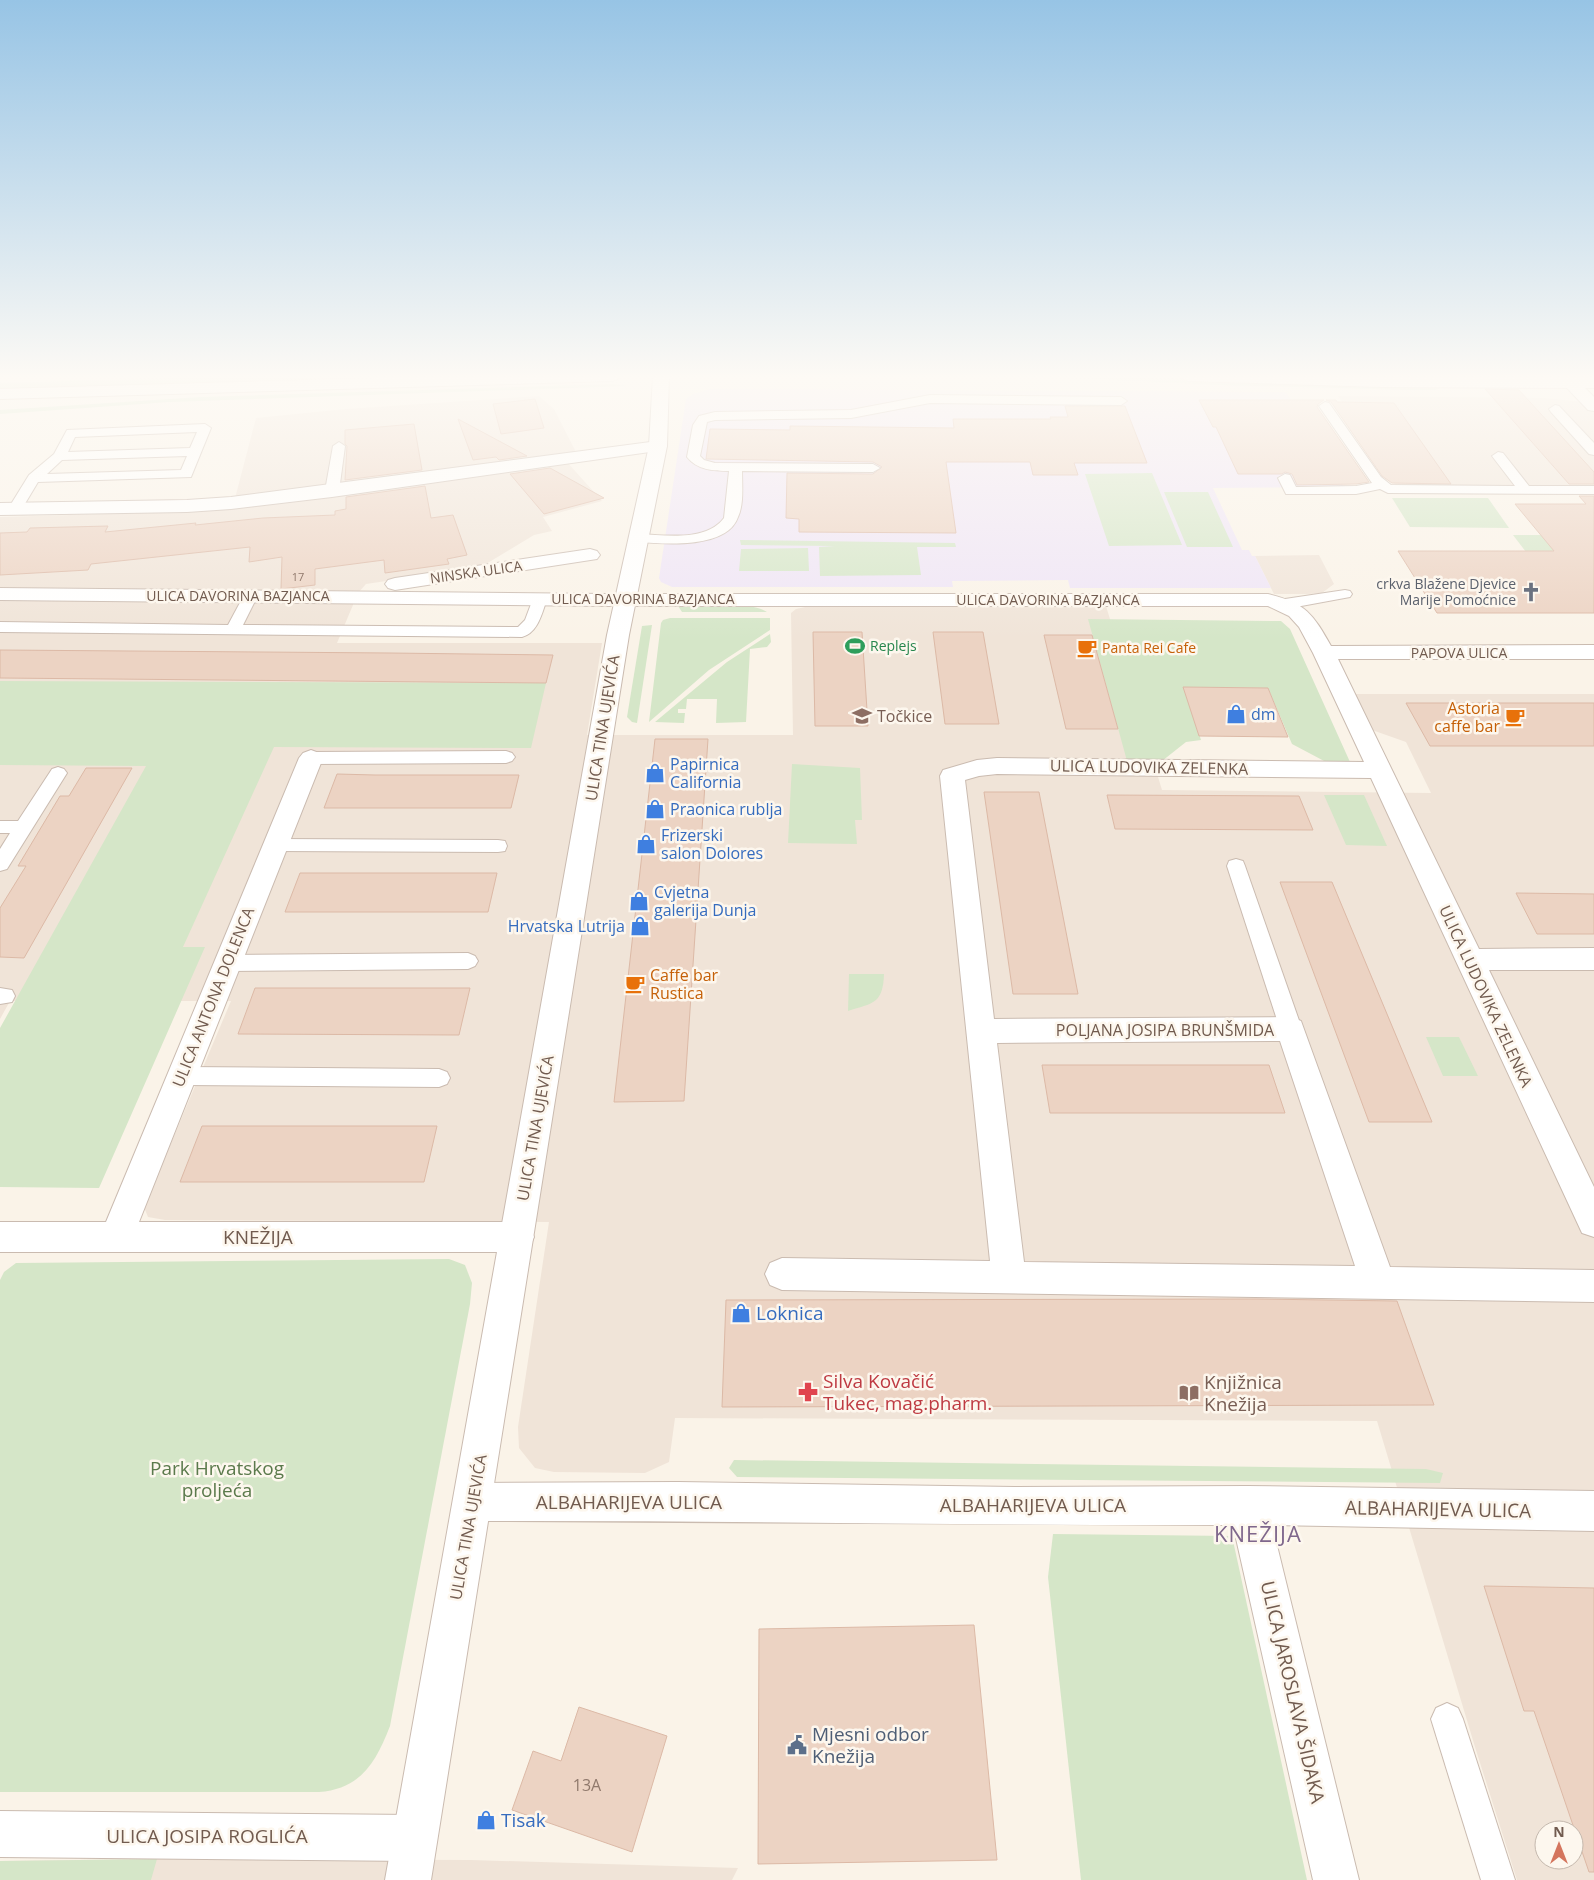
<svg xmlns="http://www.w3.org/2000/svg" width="1594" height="1880" viewBox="0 0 1594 1880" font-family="'Open Sans',sans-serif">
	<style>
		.residential { fill: #f0e4d8; fill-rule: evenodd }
		.education { fill: #efe5f6 }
		.green { fill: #d5e6c8 }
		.building { fill: #ecd3c3; stroke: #dcb9a6 }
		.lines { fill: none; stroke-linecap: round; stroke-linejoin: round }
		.service-casing { stroke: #cabbb0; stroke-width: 2 }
		.minor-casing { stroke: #cabbb0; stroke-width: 2 }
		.tertiary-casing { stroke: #cabbb0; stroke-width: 2 }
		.secondary-casing { stroke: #cdbbae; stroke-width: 2 }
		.service { fill: #fff; fill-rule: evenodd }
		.minor { fill: #fff; fill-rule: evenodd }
		.tertiary { fill: #fff; fill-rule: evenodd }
		.secondary { fill: #fff; fill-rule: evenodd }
		.labels { text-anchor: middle; stroke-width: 5; stroke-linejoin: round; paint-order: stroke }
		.far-number-label { font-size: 11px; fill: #90796c }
		.far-street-label { font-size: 14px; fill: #715b4f; stroke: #fdf7ee }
		.far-worship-label { font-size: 14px; fill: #5b616d; stroke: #fdf7ee; text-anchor: end }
		.far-leisure-label { font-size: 14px; fill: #27864d; stroke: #fdf7ee; text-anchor: start }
		.far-food-label { font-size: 14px; fill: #c56008; stroke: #fdf7ee; text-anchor: start }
		.food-label { font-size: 16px; fill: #c56008; stroke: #fdf7ee; text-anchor: end }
		.shop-label { font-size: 16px; fill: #366cbe; stroke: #fdf7ee; text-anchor: start }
		.education-label { font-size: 16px; fill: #785e54; stroke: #fdf7ee; text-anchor: start }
		.street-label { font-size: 16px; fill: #715b4f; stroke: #fdf7ee }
		.near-number-label { font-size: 16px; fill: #90796c }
		.near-street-label { font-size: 19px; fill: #715b4f; stroke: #fdf7ee }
		.near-shop-label { font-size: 19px; fill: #366cbe; stroke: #fdf7ee; text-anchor: start }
		.near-health-label { font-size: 19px; fill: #be3a42; stroke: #fdf7ee; text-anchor: start }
		.near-education-label { font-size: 19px; fill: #785e54; stroke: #fdf7ee; text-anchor: start }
		.near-park-label { font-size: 19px; fill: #5b7a4c; stroke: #fdf7ee }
		.near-service-label { font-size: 19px; fill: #4e5e75; stroke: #fdf7ee; text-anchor: start }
		.near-quarter-label { font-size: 22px; letter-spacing: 1px; fill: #7f678c; stroke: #fdf7ee }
	</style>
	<rect width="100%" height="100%" fill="#faf3e8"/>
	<g class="residential">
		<path d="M539,396L554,409L580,460L567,462L602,501L543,517L552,531L534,535L481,567L366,584L358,593L337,643H602L587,735H793L791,613L796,609L810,606H1106L1162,790L1431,793L1406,742L1372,730L1353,694H1594V1880H1517L1475,1747L1377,1421L675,1418L669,1462L645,1473L554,1472L535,1468L519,1448L518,1427L549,1222L165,1220L148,1217L144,1207L231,1001H10L0,1019V517L141,513L233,506L256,418L346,409ZM1544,1830H1574V1860H1544Z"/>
		<polygon points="1338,396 1544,398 1594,403 1594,487 1399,487 1391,481"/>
		<polygon points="1319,555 1334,584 1322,593 1307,594 1274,594 1255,556"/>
		<polygon points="157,1859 471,1860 738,1868 732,1880 0,1880 0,1861"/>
	</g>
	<polygon class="education" points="710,389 1286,392 1344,487 1213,488 1242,550 1249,550 1252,556 1255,556 1271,588 1070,588 1068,580 952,581 953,587 672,587 661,582 659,578 686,399 693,394"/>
	<g class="green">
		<polygon points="235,376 404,376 0,389 0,383"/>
		<path d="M1033,376C1169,376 1304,386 1440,388L1435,390H1413L1217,385Z"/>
		<polygon points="612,384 628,386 170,402 0,414 0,410 201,397"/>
		<polygon points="1152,473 1182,545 1109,546 1085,474"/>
		<polygon points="1164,492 1208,492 1233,547 1187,547"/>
		<polygon points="1392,498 1488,498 1509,528 1410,527"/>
		<polygon points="1513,535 1592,535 1594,538 1532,560"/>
		<polygon points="740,540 955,543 956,547 917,547 921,575 820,576 819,547 835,546 741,545"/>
		<polygon points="808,548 809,571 739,571 741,549"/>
		<path d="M678,606C698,606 752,601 767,612H682Z"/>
		<polygon points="670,618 770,618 770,630 709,670 649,722 661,623 663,620"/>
		<polygon points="1088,619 1281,621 1290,629 1350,762 1326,762 1292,744 1268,688 1184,687 1201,740 1186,742 1162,761 1127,761"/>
		<polygon points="652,625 637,723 632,722 627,717 642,626"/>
		<polygon points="770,634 771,642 767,647 750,649 746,722 716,723 717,699 687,699 686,709 678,709 678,713 685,713 684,723 655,722 727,662"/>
		<polygon points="0,681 546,683 531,748 274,747 183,947 205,947 99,1188 0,1187 0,1028 146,766 0,765"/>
		<polygon points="792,764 860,768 862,820 855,820 857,844 788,843"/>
		<polygon points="1324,795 1364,795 1387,846 1346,845"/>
		<path d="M849,974H884C883,1004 873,1003 848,1011Z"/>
		<polygon points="1426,1037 1459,1037 1478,1076 1443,1076"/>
		<path d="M449,1259L465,1265L472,1283L470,1304L390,1726C376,1762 361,1789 319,1792H0V1280L4,1272L16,1263Z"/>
		<polygon points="734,1460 1426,1469 1443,1473 1440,1483 737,1477 729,1468"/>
		<polygon points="1053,1534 1232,1536 1307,1880 1081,1880 1048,1577"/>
		<polygon points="157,1859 151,1880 0,1880 0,1861"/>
	</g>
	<g class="building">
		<polygon points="1485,389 1519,390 1594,472 1594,484 1569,484"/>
		<polygon points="535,399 544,428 501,434 493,404"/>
		<polygon points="1199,400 1324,400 1318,404 1317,407 1369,482 1356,484 1297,485 1292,474 1285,472 1282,474 1238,474 1216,427 1213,427"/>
		<polygon points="1326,400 1336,400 1337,402 1394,403 1451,484 1392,483 1382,476 1331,402"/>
		<polygon points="1065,406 1125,406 1147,463 1074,463 1078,475 1033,475 1030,462 946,462 956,533 799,532 799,519 786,518 787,473 873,474 882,467 873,462 706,459 710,429 790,430 790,426 954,428 953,419 1051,419 1050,417 1068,417"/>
		<polygon points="458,419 473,427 527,456 499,460 496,457 473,460"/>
		<polygon points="414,424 422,470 345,480 347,446 345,444 345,430"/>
		<polygon points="550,468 604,498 544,514 510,474"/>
		<polygon points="425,486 431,518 453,515 467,555 447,559 449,564 385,573 384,560 315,569 315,585 281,589 282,557 249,562 250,547 91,564 88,570 0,575 0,533 27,532 30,528 108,526 105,532 196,523 195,525 263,518 335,515 335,511 346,509 346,497"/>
		<polygon points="1579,496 1594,496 1594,613 1437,613 1398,551 1554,551 1515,504 1586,504"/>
		<polygon points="813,632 862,632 868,726 815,726"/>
		<polygon points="933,632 983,632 999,724 945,724"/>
		<polygon points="1044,635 1092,635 1118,729 1066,729"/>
		<polygon points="0,650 390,653 553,655 546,683 0,678"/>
		<polygon points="1183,687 1268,688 1288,737 1199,736"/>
		<polygon points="1406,703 1594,703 1594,746 1430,746"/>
		<polygon points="655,739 708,739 684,1101 614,1102"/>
		<polygon points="86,768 132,768 24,958 0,957 0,908 26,866 18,866 60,796 69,796"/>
		<polygon points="337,774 375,775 519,775 511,808 324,808"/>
		<polygon points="984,792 1039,792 1078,994 1013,994"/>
		<polygon points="1107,795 1299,796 1313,830 1115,829"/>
		<polygon points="300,873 497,873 488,912 285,912"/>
		<polygon points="1280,882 1332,882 1432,1122 1369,1122"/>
		<polygon points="1516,893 1594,894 1594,934 1537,934"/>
		<polygon points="255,988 470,988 459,1035 238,1034"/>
		<polygon points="1042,1065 1269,1065 1285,1113 1050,1113"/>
		<polygon points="202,1126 437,1126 424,1182 180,1182"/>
		<polygon points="1257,1299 1397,1301 1434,1405 722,1407 726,1300"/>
		<polygon points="1484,1586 1594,1588 1594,1872 1589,1872 1534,1711 1524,1711"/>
		<polygon points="974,1625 997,1860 758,1864 759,1629"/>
		<polygon points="579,1707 667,1736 632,1852 512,1810 533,1751 561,1761"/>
	</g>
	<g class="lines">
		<defs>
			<g id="service">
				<path d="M930,395L1121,397L1127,401L1121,405L930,403L851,418L715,420L707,422L700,456L704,460L715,463L873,464L880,468L873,472L742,471C742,486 744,504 738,517C727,549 666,544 639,542L634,541L632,538L634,535L639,534C665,535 706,542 724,518L729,471C714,471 697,470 687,457L693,425L699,416L715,412L851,410Z"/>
				<polygon points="1325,402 1329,403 1381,477 1391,485 1515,486 1492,456 1498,452 1503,453 1529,486 1594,486 1594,494 1388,493 1380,489 1356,494 1286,494 1278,478 1285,474 1290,475 1296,487 1356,486 1372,483 1319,406"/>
				<polygon points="1555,405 1559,406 1594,443 1594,455 1589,454 1551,412 1549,409"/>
				<path d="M205,424L211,428L191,477L38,482L20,512H10L8,509L29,475L54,454L67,430ZM197,432L190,448L68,452L75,437ZM187,456L181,470L47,474L62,460Z"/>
				<polygon points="339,442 345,446 339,491 332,495 325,491 333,446"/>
				<polygon points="1345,590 1350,591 1352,594 1350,597 1285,609 1280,607 1277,604 1280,601 1285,599"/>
				<path d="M250,593L255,594L257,597L243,625L518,627L525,620L534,596H544L547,599C542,613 538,633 522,637L0,632V622L228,625L243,597L245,594Z"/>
				<polygon points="506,751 512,753 515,757 512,761 506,763 311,764 305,762 302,758 305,754 311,752"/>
				<polygon points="58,767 64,769 67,773 7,869 0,871 0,849 10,833 0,833 0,821 18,821 52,769"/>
				<polygon points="275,839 498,840 505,841 507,846 505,851 498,852 275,851 268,850 266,845 268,840"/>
				<polygon points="1236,859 1243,861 1245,866 1302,1029 1299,1035 1291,1037 1283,1035 1280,1029 1227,866 1229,861"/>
				<polygon points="468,953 475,956 478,961 475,966 468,969 228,971 221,968 218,963 221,958 228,955"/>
				<polygon points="0,988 12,990 15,996 12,1002 0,1004"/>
				<polygon points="182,1067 439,1069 447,1072 450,1078 447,1084 439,1087 182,1085 174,1082 171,1076 174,1070"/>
				<polygon points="1447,1703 1458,1708 1463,1719 1515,1880 1481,1880 1431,1719 1436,1708"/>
			</g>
			<g id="minor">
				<polygon points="658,441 664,442 667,446 664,450 332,497 231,509 187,512 0,515 0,503 187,500 231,497"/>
				<polygon points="590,549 597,551 600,555 597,559 395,590 388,588 385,584 388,580 395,578"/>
				<path d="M0,588L606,594H1268C1306,603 1313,614 1331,646L1594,645V659H1338L1479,949L1594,948V970H1489L1594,1187V1237L1582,1233L1371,778L997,774L979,776L965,780L994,1019L1291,1017L1301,1021L1390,1267L1594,1270V1302L782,1290L770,1285L765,1274L770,1263L782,1258L990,1261L940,776L943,770L977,760L997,758L1364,762L1313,653L1299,627L1289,616L1268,606H606L0,600ZM1280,1041L1355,1266L1024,1262L997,1043Z"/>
				<polygon points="311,750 319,753 323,758 139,1222 517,1222 529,1226 534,1237 529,1248 517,1252 0,1252 0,1222 106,1222 299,758 303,753"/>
				<path d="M678,1482L1015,1487L1247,1486L1594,1491V1531L1272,1525L1359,1880H1313L1233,1525C979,1526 726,1520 473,1521L459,1516L454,1502L459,1488L473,1483Z"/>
				<polygon points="0,1811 414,1815 430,1822 437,1838 430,1854 414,1861 0,1857"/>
			</g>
			<g id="tertiary">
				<polygon points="653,376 669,376 667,446 629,635 431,1880 385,1880 607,635 649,446"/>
				<polygon points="1571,378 1577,380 1594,397 1594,411 1588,410 1565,386 1563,383 1565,380"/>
			</g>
			<g id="secondary">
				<polygon points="446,376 620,376 618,379 612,381 0,399 0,389"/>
				<polygon points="1181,376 1594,378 1594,388 1382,387 1189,381 1183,379"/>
			</g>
		</defs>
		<use href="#service" class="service-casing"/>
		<use href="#minor" class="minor-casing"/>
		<use href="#tertiary" class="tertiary-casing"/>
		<use href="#secondary" class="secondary-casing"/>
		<use href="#service" class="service"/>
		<use href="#minor" class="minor"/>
		<use href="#tertiary" class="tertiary"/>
		<use href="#secondary" class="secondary"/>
	</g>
	<linearGradient id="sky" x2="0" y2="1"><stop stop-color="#97c4e5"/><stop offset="0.59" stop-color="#fdfaf5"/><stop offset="1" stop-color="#fdfaf5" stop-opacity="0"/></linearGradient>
	<rect width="1594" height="639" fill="url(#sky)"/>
	<defs>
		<symbol id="church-bare" viewBox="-9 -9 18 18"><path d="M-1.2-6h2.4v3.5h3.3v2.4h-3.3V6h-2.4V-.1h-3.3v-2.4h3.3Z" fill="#6b7280" stroke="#fdf7ee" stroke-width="2.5" paint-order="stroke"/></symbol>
		<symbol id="stadium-bare" viewBox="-9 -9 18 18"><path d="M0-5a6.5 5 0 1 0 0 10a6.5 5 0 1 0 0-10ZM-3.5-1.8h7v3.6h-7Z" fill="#2e9e5b" stroke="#fdf7ee" stroke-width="2.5" paint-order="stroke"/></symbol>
		<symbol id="cafe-bare" viewBox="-9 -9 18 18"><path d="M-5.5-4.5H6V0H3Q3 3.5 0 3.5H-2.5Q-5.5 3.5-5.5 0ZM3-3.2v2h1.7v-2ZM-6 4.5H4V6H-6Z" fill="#e8710a" stroke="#fdf7ee" stroke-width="2.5" paint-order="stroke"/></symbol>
		<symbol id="shop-bare" viewBox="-9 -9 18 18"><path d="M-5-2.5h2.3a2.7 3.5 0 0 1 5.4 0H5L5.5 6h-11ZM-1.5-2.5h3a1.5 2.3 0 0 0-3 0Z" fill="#3f7fe0" stroke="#fdf7ee" stroke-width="2.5" paint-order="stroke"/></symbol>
		<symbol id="school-bare" viewBox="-9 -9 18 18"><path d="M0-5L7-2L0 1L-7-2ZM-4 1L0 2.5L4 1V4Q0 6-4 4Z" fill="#8d6e63" stroke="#fdf7ee" stroke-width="2.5" paint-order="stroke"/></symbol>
		<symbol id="pharmacy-bare" viewBox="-9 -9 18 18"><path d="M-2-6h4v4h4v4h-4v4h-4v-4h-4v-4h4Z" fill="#e0444e" stroke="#fdf7ee" stroke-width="2.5" paint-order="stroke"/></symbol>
		<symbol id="library-bare" viewBox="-9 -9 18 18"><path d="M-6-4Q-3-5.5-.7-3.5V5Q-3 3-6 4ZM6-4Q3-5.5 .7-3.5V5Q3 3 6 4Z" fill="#8d6e63" stroke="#fdf7ee" stroke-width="2.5" paint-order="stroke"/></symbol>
		<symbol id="civic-bare" viewBox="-9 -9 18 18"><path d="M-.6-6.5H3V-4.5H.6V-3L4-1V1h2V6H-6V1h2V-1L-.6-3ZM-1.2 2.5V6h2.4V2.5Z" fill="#5c6f8a" stroke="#fdf7ee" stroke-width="2.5" paint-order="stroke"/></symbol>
	</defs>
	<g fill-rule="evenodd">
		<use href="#church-bare" x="1517" y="578" width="28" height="28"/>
		<use href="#stadium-bare" x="841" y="632" width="28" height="28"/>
		<use href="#cafe-bare" x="1073" y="634" width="28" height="28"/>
		<use href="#shop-bare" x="1222" y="700" width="28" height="28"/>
		<use href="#school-bare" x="848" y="702" width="28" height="28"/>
		<use href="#cafe-bare" x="1501" y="703" width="28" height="28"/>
		<use href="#shop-bare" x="641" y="759" width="28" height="28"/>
		<use href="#shop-bare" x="641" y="795" width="28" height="28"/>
		<use href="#shop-bare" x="632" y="830" width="28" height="28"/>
		<use href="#shop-bare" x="625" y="887" width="28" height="28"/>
		<use href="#shop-bare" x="626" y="912" width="28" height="28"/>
		<use href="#cafe-bare" x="621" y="970" width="28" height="28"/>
		<use href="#shop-bare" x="727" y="1299" width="28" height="28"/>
		<use href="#pharmacy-bare" x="794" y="1378" width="28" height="28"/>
		<use href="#library-bare" x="1175" y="1379" width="28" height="28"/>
		<use href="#civic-bare" x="783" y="1731" width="28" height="28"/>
		<use href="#shop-bare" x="472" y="1806" width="28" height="28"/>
	</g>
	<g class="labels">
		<g class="far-number-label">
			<text x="298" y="581">17</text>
		</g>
		<g class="far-street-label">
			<text transform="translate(476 572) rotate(-8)" y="5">NINSKA ULICA</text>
			<text x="238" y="601">ULICA DAVORINA BAZJANCA</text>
			<text x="643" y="604">ULICA DAVORINA BAZJANCA</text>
			<text x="1048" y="605">ULICA DAVORINA BAZJANCA</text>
			<text x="1459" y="658">PAPOVA ULICA</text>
		</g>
		<g class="far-worship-label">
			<text x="1516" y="589">crkva Blažene Djevice<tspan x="1516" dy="16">Marije Pomoćnice</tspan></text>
		</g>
		<g class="far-leisure-label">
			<text x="870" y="651">Replejs</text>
		</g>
		<g class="far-food-label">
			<text x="1102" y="653">Panta Rei Cafe</text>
		</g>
		<g class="food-label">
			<text x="1500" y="714">Astoria<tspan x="1500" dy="18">caffe bar</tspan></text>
			<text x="650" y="981" text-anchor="start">Caffe bar<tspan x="650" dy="18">Rustica</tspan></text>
		</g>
		<g class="shop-label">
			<text x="1251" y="720">dm</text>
			<text x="670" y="770">Papirnica<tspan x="670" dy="18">California</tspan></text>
			<text x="670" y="815">Praonica rublja</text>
			<text x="661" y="841">Frizerski<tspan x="661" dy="18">salon Dolores</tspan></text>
			<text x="654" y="898">Cvjetna<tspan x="654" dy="18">galerija Dunja</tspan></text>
			<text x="625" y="932" text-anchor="end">Hrvatska Lutrija</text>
		</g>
		<g class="education-label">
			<text x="877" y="722">Točkice</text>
		</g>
		<g class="street-label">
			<text transform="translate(602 728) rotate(-81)" y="6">ULICA TINA UJEVIĆA</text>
			<text transform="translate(1149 767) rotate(1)" y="6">ULICA LUDOVIKA ZELENKA</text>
			<text transform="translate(1486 996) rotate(65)" y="6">ULICA LUDOVIKA ZELENKA</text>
			<text transform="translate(213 997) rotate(-68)" y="6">ULICA ANTONA DOLENCA</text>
			<text x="1165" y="1036">POLJANA JOSIPA BRUNŠMIDA</text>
			<text transform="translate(535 1128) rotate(-80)" y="6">ULICA TINA UJEVIĆA</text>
			<text transform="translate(468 1527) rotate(-80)" y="6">ULICA TINA UJEVIĆA</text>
		</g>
		<g class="near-number-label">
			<text x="587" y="1791">13A</text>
		</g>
		<g class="near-street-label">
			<text x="258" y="1244">KNEŽIJA</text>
			<text x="629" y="1509">ALBAHARIJEVA ULICA</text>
			<text x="1033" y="1512">ALBAHARIJEVA ULICA</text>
			<text transform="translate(1438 1509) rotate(1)" y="7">ALBAHARIJEVA ULICA</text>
			<text transform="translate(1293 1692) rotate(77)" y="7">ULICA JAROSLAVA ŠIDAKA</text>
			<text x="207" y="1843">ULICA JOSIPA ROGLIĆA</text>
		</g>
		<g class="near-shop-label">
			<text x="756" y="1320">Loknica</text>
			<text x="501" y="1827">Tisak</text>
		</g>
		<g class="near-health-label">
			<text x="823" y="1388">Silva Kovačić<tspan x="823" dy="22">Tukec, mag.pharm.</tspan></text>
		</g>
		<g class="near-education-label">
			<text x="1204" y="1389">Knjižnica<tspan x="1204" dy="22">Knežija</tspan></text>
		</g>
		<g class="near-park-label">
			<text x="217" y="1475">Park Hrvatskog<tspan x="217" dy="22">proljeća</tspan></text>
		</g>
		<g class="near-service-label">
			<text x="812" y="1741">Mjesni odbor<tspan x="812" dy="22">Knežija</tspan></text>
		</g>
		<g class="near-quarter-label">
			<text x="1258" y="1542">KNEŽIJA</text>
		</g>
	</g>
	<g transform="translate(1559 1845)"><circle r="24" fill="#fdf7ee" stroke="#c5b9ae"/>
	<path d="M0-4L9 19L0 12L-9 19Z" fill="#d4755d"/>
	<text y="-8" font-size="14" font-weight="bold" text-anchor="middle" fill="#715b4f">N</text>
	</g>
</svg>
